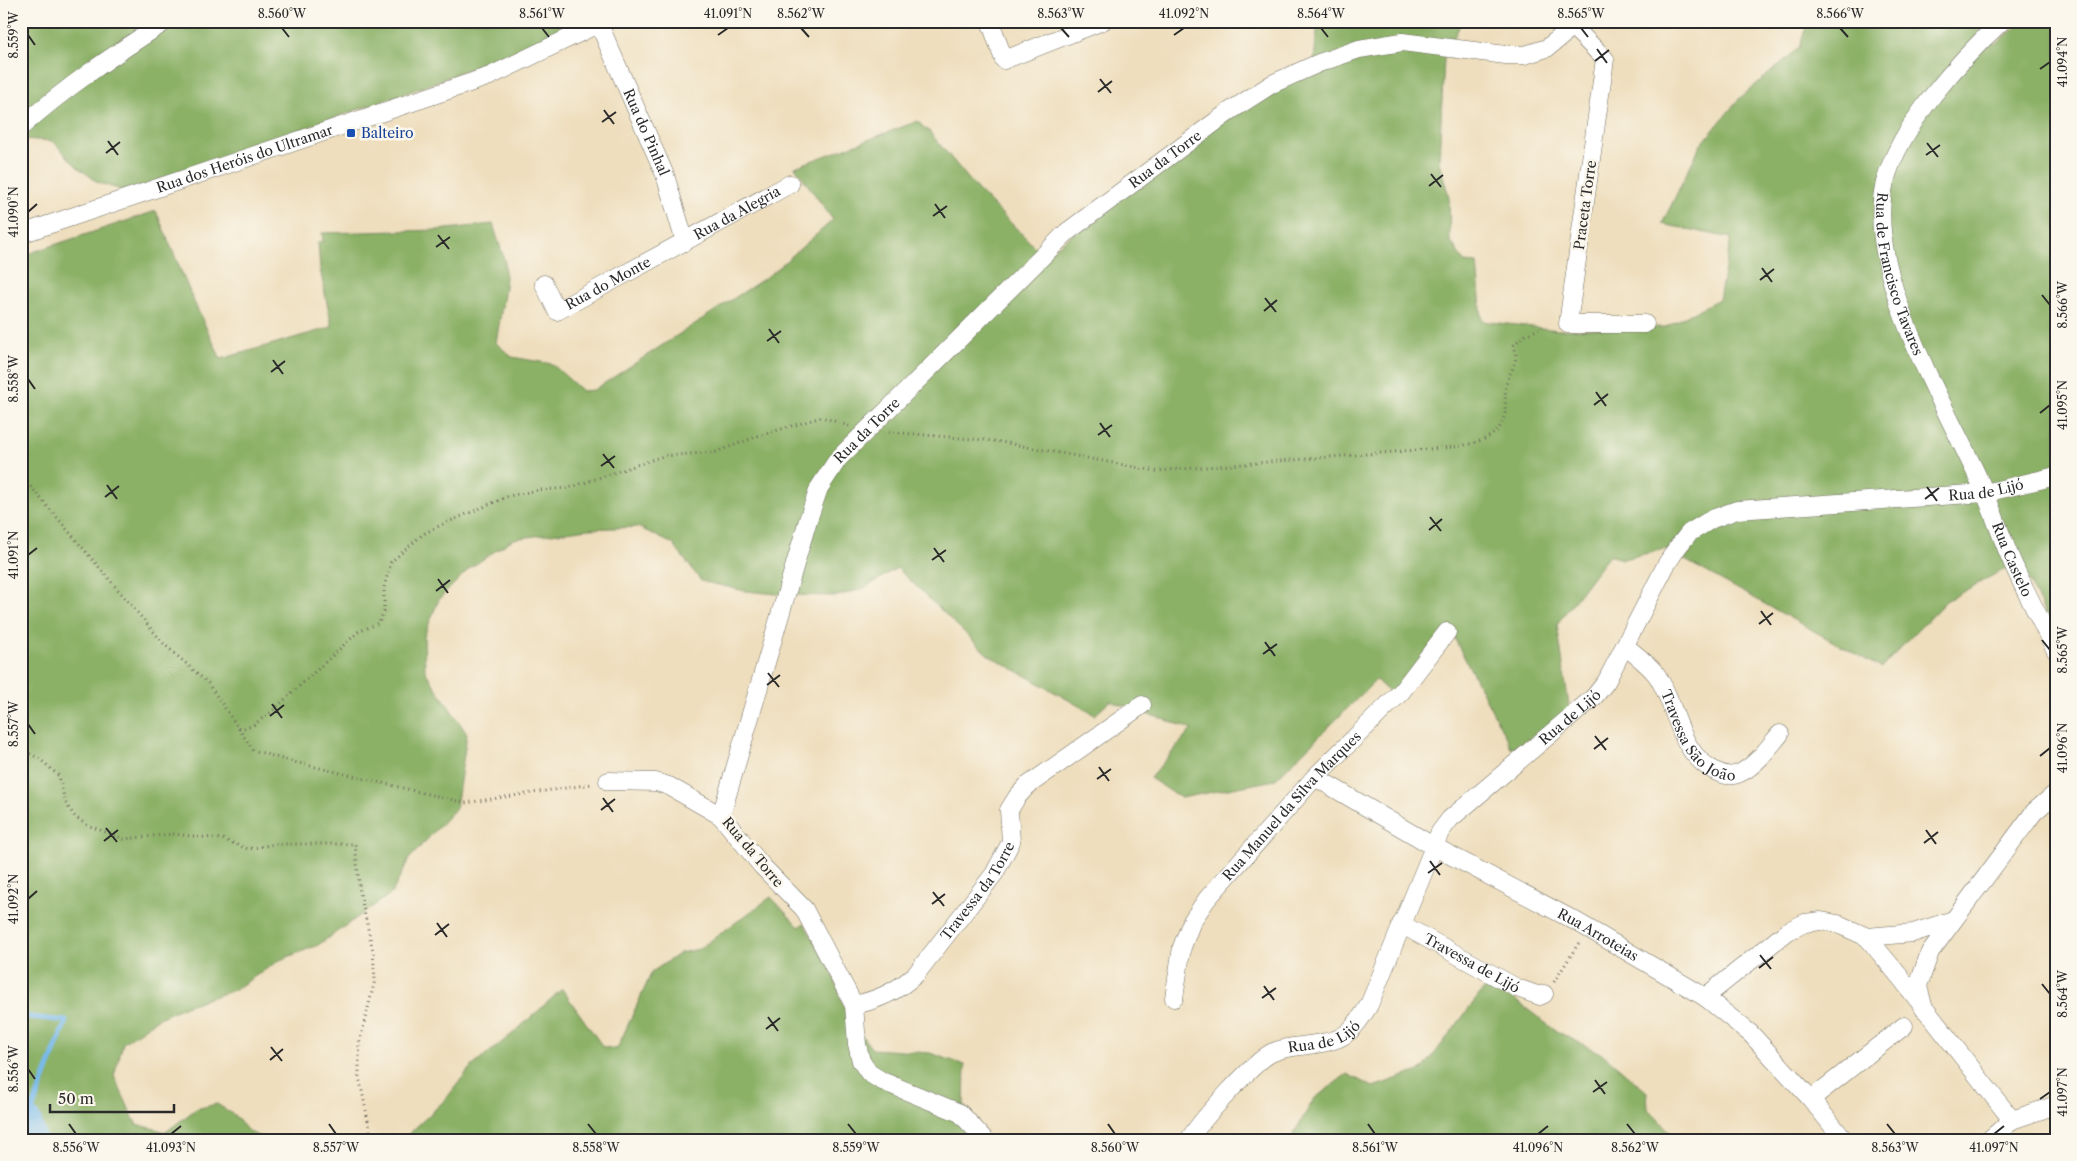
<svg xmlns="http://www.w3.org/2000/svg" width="2077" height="1161" viewBox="0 0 2077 1161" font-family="'Libre Caslon Text',serif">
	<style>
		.forest { fill: #8bb166; stroke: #5b6e48 }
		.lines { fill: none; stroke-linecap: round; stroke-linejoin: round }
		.stream { stroke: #78baed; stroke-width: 5 }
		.river { stroke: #78baed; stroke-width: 30 }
		.minor-casing { stroke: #6f6a5e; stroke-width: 19 }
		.path { stroke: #6f6a5e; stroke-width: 3; stroke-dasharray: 1 4; stroke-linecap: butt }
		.minor { stroke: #fff; stroke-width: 18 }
		.ticks { fill: none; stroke: #2b2b2b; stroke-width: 2 }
		.transit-dot { fill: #1a4fb4; stroke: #fbf7ec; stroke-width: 2 }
		.labels { text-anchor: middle; stroke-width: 5; stroke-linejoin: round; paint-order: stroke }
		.street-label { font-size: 14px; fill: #2b2b2b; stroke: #fbf7ec }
		.transit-label { font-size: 14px; fill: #164399; stroke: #fbf7ec; text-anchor: start }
		.neatline { fill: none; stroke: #2b2b2b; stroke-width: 2 }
		.ticks-label { font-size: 12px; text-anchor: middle; fill: #2b2b2b }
	</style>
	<rect width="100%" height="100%" fill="#fbf7ec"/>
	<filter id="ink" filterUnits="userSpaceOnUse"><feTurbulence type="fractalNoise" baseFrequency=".02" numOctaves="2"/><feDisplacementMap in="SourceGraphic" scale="10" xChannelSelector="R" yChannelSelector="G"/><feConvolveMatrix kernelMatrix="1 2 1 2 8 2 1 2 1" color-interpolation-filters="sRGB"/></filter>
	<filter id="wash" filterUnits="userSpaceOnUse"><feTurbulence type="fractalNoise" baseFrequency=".0096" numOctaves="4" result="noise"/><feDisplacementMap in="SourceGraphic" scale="20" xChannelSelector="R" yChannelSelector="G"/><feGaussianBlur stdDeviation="1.12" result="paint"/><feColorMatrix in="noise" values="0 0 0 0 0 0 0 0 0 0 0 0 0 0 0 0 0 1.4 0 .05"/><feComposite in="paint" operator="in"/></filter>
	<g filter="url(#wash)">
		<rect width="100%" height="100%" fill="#eedebd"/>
		<g class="forest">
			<polygon points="21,21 577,21 522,48 420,88 271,140 168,182 125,191 99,183 76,166 53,141 21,139"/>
			<polygon points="1318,21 1462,21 1444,58 1439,162 1449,197 1450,240 1464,262 1477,263 1482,321 1558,330 1666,327 1719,299 1731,238 1662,224 1700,146 1739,99 1799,48 1808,21 1968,21 1995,44 2024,21 2056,21 2056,635 2019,561 1946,601 1881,668 1665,549 1623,559 1609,555 1557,624 1570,713 1512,749 1448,626 1392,695 1376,680 1275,780 1181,798 1150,778 1192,729 1110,701 1095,715 987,654 897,568 865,588 838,596 787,595 745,591 701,581 673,544 638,527 588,529 513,539 470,568 439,599 424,636 425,671 467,734 456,808 409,859 392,893 318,945 280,960 234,990 188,1005 159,1018 123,1043 114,1076 136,1124 166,1132 196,1109 217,1104 234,1115 248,1131 260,1137 263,1136 266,1140 21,1140 21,256 156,211 194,302 221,359 332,327 320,269 318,242 323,242 322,233 438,230 493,224 505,262 505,288 496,343 512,357 552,364 582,391 594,390 771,274 833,220 795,167 918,121 925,129 927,129 977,189 1044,256 1266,89 1313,71"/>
			<polygon points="771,897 799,927 804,923 832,973 848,1018 872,1049 930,1053 965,1065 964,1105 979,1140 399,1140 410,1133 446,1099 470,1068 517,1030 562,989 603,1047 617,1049 652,972 680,953 699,949"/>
			<polygon points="1490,981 1556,1031 1604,1055 1647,1092 1648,1109 1678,1140 1290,1140 1314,1099 1347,1074 1373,1087 1422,1070"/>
		</g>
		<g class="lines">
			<polyline class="stream" points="21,1016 66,1021 27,1123"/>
			<polyline class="river" points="21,1115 27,1123 32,1140"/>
		</g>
	</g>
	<g filter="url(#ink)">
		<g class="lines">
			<defs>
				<g id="minor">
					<polyline points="990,21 1004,60 1103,21"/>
					<path id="s1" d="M2002,21C1960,60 1900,125 1885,182C1862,272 1949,410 1985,493C1995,517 2003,542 2014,566C2027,595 2042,623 2056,651"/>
					<path id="s2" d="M599,24L665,175L685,242"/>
					<polyline points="1570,24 1605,59 1568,324 1645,324"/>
					<path d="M21,127C66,87 115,54 166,21"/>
					<path id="s3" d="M21,234L490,76L604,21"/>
					<path id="s4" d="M544,284L557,311L790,184"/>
					<path id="s5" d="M1625,646C1636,655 1647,663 1656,674C1678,705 1677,754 1717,772C1726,776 1733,777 1742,772C1757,764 1769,747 1780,734"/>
					<path id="s6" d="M1315,777L1433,846L1577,922L1705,997L1751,1034L1811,1099L1844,1140"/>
					<polyline points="608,781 656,782 669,786 721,816"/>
					<path id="s7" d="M1401,924L1517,988L1540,996L1544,994"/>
					<polyline points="1867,937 1900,977 2012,1120"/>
					<polyline points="1705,997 1788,931 1805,923 1821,921 1838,924 1867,937 1913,933 1953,920"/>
					<path id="s8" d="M1174,998L1182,947L1192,921L1207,899L1315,777L1401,692L1447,632"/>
					<path id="s9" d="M854,1005C879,1000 898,991 916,974L994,874L1011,842L1009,810L1017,797L1027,786L1142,705"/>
					<polyline points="1924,1009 1918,986 1930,952 2034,812 2056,793"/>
					<polyline points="1811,1099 1904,1026"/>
					<path id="s10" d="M985,1140L960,1113L882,1081L869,1073L861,1061L857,1044L854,1005L804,909L762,866L721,816L808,520L819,488L838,459L1067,232L1230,111L1272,84L1319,63L1359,49L1402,42L1506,55H1525L1547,48L1562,36L1572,21"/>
					<path id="s11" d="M1189,1140C1200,1121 1253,1063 1271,1053C1280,1049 1290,1047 1301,1046C1340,1041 1348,1040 1369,1005L1440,832L1450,819L1594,697L1606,682L1666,565L1677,548L1689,533L1712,519L1737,510L1985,493L2056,476"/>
					<polyline points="1989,1140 2012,1120 2056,1105"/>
				</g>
			</defs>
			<use href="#minor" class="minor-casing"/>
			<g class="path">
				<path d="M889,432L996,441L1156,471L1454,447C1476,443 1501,439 1505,413C1506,403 1504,392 1507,382C1512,367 1519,361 1514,345L1523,336L1539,329"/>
				<polyline points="21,475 164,644 208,683 253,750 282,759 465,803 592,784"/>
				<polyline points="239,729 252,726 270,713 358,632 379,623 384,611 384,587 391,562 423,534 441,525 509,496 539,490 569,488 663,456 716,452 758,436 822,417 849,426"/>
				<polyline points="21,749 40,759 59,776 65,802 75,817 87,825 124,839 173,834 222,839 248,849 275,844 355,844 360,893 373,951 375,980 359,1044 359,1076 372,1140"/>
				<polyline points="1554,982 1580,941"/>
			</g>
			<use href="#minor" class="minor"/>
		</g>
	</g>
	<path class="ticks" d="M282,28L289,37M542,28L549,37M801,28L809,37M1061,28L1069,37M1321,28L1328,37M1581,28L1588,37M1840,28L1848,37M28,35L35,45M718,35L728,28M1174,35L1184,28M1597,49L1607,63M1595,61L1609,50M2040,69L2050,62M1100,79L1111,93M1098,92L1112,81M604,110L614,124M602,122L616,112M108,141L118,155M1927,143L1938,157M106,153L120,142M1926,155L1940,145M1431,174L1441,187M1429,186L1443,175M935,204L945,218M28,212L37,204M933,216L947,206M438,235L449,249M436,247L450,237M1762,268L1772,282M1760,280L1774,269M2042,295L2050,305M1265,298L1276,312M1264,311L1277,300M769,329L779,343M767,341L781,331M273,360L283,374M271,372L285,361M28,379L35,389M1596,392L1606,406M1594,405L1608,394M2040,413L2050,405M1100,423L1110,437M1098,435L1112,425M603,454L614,468M601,466L615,456M107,485L117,499M1927,487L1937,501M105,497L119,486M1925,499L1939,488M1430,517L1441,531M1429,530L1442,519M934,548L944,562M28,555L37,548M932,560L946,550M438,579L448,593M436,591L450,580M1761,611L1771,625M1759,624L1773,613M2042,640L2050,650M1265,642L1275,656M1263,654L1277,644M768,673L779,687M767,685L780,675M272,704L282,718M270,716L284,705M28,724L35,734M1595,736L1606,750M1594,749L1608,738M2040,756L2050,748M1099,767L1109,781M1097,779L1111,769M603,798L613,812M601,810L615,799M106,828L117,842M1926,830L1936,844M104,841L118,830M1924,843L1938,832M1430,861L1440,875M1428,873L1442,863M933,892L944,906M28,899L37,891M932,904L945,894M437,923L447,937M435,935L449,924M1760,955L1771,969M1759,968L1773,957M2042,984L2050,994M1264,986L1274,1000M1262,998L1276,988M768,1017L778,1031M766,1029L780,1018M271,1047L282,1061M270,1060L283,1049M28,1069L35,1079M1595,1080L1605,1094M1593,1092L1607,1082M2040,1099L2050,1092M69,1124L76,1134M329,1124L336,1134M588,1124L596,1134M848,1124L856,1134M1108,1124L1115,1134M1368,1124L1375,1134M1627,1124L1635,1134M1887,1124L1895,1134M171,1134L181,1126M1538,1134L1548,1126M1994,1134L2004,1126"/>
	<rect class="transit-dot" x="346" y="128" width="10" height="10" rx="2.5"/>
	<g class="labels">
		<g class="street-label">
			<text dy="5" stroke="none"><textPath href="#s2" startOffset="118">Rua do Pinhal</textPath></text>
			<text dy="5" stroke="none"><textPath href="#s3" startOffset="236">Rua dos Heróis do Ultramar</textPath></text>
			<text dy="5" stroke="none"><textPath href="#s10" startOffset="1262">Rua da Torre</textPath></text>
			<text transform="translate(1585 205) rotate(-82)" y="5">Praceta Torre</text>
			<text dy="5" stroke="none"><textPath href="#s4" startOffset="235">Rua da Alegria</textPath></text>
			<text dy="5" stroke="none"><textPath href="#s1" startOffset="296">Rua de Francisco Tavares</textPath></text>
			<text dy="5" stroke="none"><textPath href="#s4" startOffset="88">Rua do Monte</textPath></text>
			<text dy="5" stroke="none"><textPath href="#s10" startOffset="858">Rua da Torre</textPath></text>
			<text dy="5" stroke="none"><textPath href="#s11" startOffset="1121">Rua de Lijó</textPath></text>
			<text dy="5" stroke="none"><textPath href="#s1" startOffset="605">Rua Castelo</textPath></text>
			<text dy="5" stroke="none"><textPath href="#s11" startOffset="596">Rua de Lijó</textPath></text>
			<text dy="5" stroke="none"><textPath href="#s5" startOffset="120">Travessa São João</textPath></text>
			<text dy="5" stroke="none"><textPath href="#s8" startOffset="232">Rua Manuel da Silva Marques</textPath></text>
			<text transform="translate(753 852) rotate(50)" y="5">Rua da Torre</text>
			<text dy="5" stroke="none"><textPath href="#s9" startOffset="174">Travessa da Torre</textPath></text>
			<text dy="5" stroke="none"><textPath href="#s6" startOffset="324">Rua Arroteias</textPath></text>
			<text dy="5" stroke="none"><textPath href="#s7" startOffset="81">Travessa de Lijó</textPath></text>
			<text dy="5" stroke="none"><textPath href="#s11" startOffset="176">Rua de Lijó</textPath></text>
		</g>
		<g class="transit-label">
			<text x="361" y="138">Balteiro</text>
		</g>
	</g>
	<rect width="2077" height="1161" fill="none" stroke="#fbf7ec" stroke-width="55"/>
	<path d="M50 1104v8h124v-8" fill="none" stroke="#2b2b2b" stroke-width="2.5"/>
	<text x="58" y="1104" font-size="15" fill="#2b2b2b" stroke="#fbf7ec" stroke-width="4" paint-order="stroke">50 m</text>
	<rect x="28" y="28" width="2022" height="1106" class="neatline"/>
	<g class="ticks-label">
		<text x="282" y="18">8.560°W</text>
		<text x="542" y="18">8.561°W</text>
		<text x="728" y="18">41.091°N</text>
		<text x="801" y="18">8.562°W</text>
		<text x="1061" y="18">8.563°W</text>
		<text x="1184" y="18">41.092°N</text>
		<text x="1321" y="18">8.564°W</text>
		<text x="1581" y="18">8.565°W</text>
		<text x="1840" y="18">8.566°W</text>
		<text transform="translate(14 35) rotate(-90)" y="4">8.559°W</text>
		<text transform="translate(2063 62) rotate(-90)" y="4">41.094°N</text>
		<text transform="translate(14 212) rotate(-90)" y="4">41.090°N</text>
		<text transform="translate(2063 305) rotate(-90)" y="4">8.566°W</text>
		<text transform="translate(14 379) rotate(-90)" y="4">8.558°W</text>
		<text transform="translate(2063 405) rotate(-90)" y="4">41.095°N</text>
		<text transform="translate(14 555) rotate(-90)" y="4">41.091°N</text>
		<text transform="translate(2063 650) rotate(-90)" y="4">8.565°W</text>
		<text transform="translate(14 724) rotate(-90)" y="4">8.557°W</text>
		<text transform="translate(2063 748) rotate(-90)" y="4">41.096°N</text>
		<text transform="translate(14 899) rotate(-90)" y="4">41.092°N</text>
		<text transform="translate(2063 994) rotate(-90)" y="4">8.564°W</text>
		<text transform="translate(14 1069) rotate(-90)" y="4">8.556°W</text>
		<text transform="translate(2063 1092) rotate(-90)" y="4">41.097°N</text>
		<text x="76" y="1152">8.556°W</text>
		<text x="171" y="1152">41.093°N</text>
		<text x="336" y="1152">8.557°W</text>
		<text x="596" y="1152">8.558°W</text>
		<text x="856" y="1152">8.559°W</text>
		<text x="1115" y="1152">8.560°W</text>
		<text x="1375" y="1152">8.561°W</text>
		<text x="1538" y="1152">41.096°N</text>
		<text x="1635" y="1152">8.562°W</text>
		<text x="1895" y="1152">8.563°W</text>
		<text x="1994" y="1152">41.097°N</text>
	</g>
</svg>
